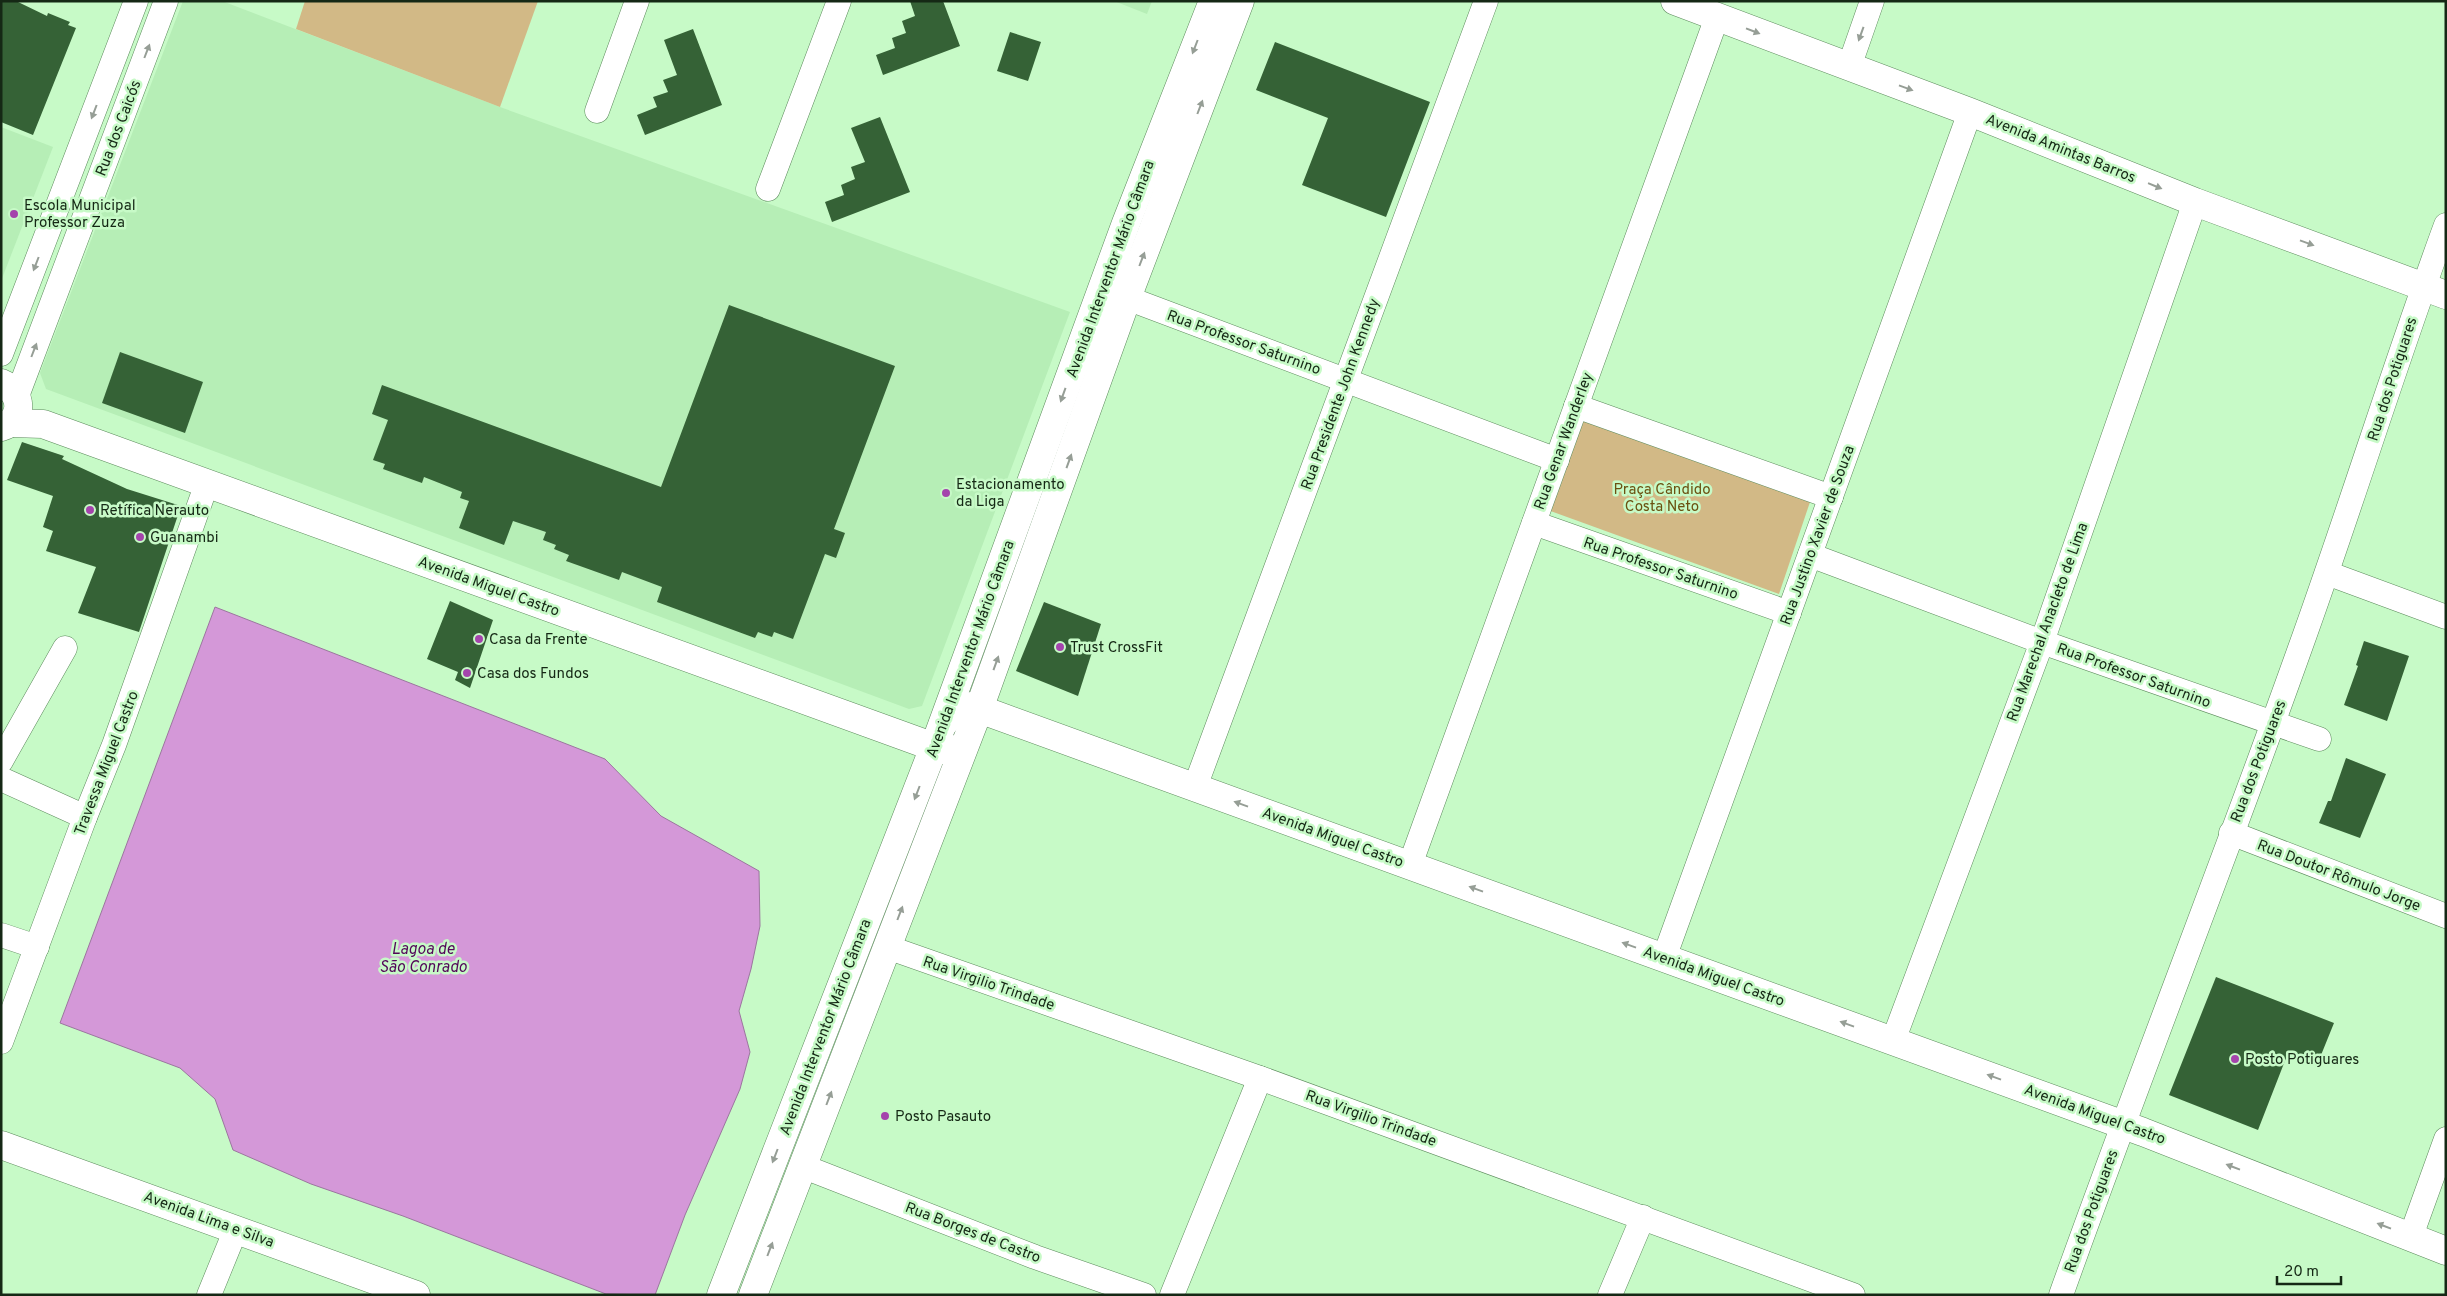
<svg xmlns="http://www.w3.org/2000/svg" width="2447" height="1296" viewBox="0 0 2447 1296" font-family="Overpass,sans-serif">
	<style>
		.built { fill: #b6eeb6 }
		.green { fill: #d2b986 }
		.water { fill: #d498d8; stroke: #9b769e }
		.building { fill: #356236 }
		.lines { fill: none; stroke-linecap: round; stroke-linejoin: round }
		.minor-casing { stroke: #5c8a5c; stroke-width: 25 }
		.major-casing { stroke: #5c8a5c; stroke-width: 29 }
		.minor { stroke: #fff; stroke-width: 24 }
		.major { stroke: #fff; stroke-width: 28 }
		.oneway { fill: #969e96 }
		.poi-dot { fill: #a444ac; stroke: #c7fac7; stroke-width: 2 }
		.labels { text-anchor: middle; stroke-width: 5; stroke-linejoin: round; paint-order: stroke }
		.street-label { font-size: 15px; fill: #152815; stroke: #c7fac7 }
		.poi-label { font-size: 15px; fill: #152815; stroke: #c7fac7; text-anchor: start }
		.park-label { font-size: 15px; fill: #6b5111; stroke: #c7fac7 }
		.water-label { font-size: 16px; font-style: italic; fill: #530759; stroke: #c7fac7 }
	</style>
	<rect width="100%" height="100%" fill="#c7fac7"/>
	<g class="built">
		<polygon points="183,1 222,1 500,107 1070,312 922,706 909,709 46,389 40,373"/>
		<polygon points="1114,1 1152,1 1147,14"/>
		<polygon points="1,127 53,147 1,281"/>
	</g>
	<g class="green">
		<polygon points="305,1 538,1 500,107 296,29"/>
		<polygon points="1579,416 1811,499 1779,594 1545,509"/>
	</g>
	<polygon class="water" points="215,607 605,759 661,816 759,871 760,926 751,969 739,1011 750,1052 740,1089 685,1215 655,1295 606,1294 403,1216 311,1184 233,1150 215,1099 180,1068 60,1023"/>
	<g class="building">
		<polygon points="1,1 16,1 47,16 48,13 70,22 68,25 76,28 33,135 1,122"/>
		<polygon points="910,1 943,1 960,46 883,75 876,55 895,48 892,38 906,33 902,21 915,16"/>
		<polygon points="693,29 722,105 645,135 637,115 657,107 653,97 668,92 663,80 677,75 664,40"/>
		<polygon points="1010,32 1041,42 1028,81 997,71"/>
		<polygon points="1275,42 1430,102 1386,217 1302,185 1328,118 1256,90"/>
		<polygon points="880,117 910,192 832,222 825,202 844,195 841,185 855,179 851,167 865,162 851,128"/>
		<polygon points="729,305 895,366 834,529 845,533 836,558 825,554 793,639 774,632 772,637 758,632 755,638 657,602 662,587 622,572 619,580 566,561 569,555 554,549 556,545 543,540 546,532 513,521 504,545 459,528 469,501 460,498 462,492 424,477 422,483 383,469 385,464 373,460 388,420 372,414 382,385 661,487"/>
		<polygon points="120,352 203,382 185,433 102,403"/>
		<polygon points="22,442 64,456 62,459 127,489 181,506 139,632 78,613 96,567 46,551 53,531 43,527 53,496 7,480"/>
		<polygon points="450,601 493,620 470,688 455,680 458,672 427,659"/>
		<polygon points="1044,602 1101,624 1078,696 1016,671"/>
		<polygon points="2364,641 2409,656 2387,721 2344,705 2358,666 2356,665"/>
		<polygon points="2346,758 2386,774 2360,838 2319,823 2328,801 2331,801"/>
		<polygon points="2216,977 2334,1023 2317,1065 2288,1053 2258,1130 2169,1095"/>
	</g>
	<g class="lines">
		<defs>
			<g id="minor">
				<polyline points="1849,67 1872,1"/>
				<polyline points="597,111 637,1"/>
				<polyline points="768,189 839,1"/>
				<polyline points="1127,298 1557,460"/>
				<polyline points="1,354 136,1"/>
				<polyline points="17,396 166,1"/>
				<polyline points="1576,406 1831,497"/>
				<polyline points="1534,523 1789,613"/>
				<polyline points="1810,555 2042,642 2319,739"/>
				<polyline points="2327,573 2446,617"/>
				<polyline points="1,761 65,648"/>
				<polyline points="1,779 85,817"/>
				<polyline points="1195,787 1486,1"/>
				<polyline points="2231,833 2446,916"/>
				<polyline points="1410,865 1717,17"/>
				<polyline points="1,935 37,947"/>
				<polyline points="887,947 1260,1078 1853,1295"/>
				<polyline points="1664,958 1970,112"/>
				<polyline points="1893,1041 2042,642 2195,202"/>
				<polyline points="1,1042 85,817 114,745 207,483"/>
				<polyline points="802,1166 1035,1257 1144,1295"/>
				<polyline points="2411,1236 2446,1139"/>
				<polyline points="209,1295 236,1229"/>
				<polyline points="1172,1295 1260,1078"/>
				<polyline points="1610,1295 1643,1217"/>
				<path d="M2061,1295C2138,1079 2222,867 2299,651C2350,510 2394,366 2446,225"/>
			</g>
			<g id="major">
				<polyline points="1675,1 1970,112 2195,202 2446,295"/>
				<path d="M1,383C23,392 25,420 1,427"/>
				<polyline points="11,423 43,424 934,747 942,750 952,749"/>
				<polyline points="943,724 958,708 971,706 2143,1132 2446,1251"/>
				<polyline points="1,1145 416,1295"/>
				<polyline points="721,1295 934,747 1126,223 1213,1"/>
				<polyline points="753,1295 979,709 1127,298 1240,1"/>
			</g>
		</defs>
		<use href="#minor" class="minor-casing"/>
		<use href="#major" class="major-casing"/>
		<use href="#minor" class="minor"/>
		<use href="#major" class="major"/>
	</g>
	<defs><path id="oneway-solid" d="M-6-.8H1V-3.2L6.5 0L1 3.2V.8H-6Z" transform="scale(1.25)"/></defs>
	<g class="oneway">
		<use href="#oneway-solid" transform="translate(1753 31) rotate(21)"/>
		<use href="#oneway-solid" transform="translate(1861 34) rotate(110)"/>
		<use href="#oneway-solid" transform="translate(1195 47) rotate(111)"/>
		<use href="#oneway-solid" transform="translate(147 51) rotate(-69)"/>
		<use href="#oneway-solid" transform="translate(1906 88) rotate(20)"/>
		<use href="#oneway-solid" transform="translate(1200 107) rotate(-69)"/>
		<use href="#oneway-solid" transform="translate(94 112) rotate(111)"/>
		<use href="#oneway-solid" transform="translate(2155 186) rotate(22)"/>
		<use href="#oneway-solid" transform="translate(2307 243) rotate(20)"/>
		<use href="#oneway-solid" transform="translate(1142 259) rotate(-69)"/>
		<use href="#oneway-solid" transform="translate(36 264) rotate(111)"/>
		<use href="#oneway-solid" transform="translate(34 350) rotate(-69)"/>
		<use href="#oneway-solid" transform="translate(1063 395) rotate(110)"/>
		<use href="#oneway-solid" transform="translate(1069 461) rotate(-70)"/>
		<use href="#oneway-solid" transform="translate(996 663) rotate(-70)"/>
		<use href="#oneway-solid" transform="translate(917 793) rotate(111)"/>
		<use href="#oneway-solid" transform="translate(1241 804) rotate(-160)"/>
		<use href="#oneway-solid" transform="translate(1476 889) rotate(-160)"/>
		<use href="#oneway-solid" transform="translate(900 913) rotate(-69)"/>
		<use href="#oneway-solid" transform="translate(1629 945) rotate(-160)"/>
		<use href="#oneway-solid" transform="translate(1847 1024) rotate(-160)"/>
		<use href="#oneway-solid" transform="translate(1994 1077) rotate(-160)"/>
		<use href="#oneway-solid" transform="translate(829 1098) rotate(-69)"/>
		<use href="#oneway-solid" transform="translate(775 1156) rotate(111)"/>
		<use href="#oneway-solid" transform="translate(2233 1167) rotate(-159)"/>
		<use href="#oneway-solid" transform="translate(2384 1226) rotate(-159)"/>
		<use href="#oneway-solid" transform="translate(770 1249) rotate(-69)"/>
	</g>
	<g class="poi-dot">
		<circle cx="14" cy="214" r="5"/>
		<circle cx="946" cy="493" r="5"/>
		<circle cx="90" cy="510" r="5"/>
		<circle cx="140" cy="537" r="5"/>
		<circle cx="479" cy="639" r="5"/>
		<circle cx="1060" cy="647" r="5"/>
		<circle cx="467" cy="673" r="5"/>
		<circle cx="2235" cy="1059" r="5"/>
		<circle cx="885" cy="1116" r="5"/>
	</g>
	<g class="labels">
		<g class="street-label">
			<text transform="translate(118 128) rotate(-69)" y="5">Rua dos Caicós</text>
			<text transform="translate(2061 148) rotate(22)" y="5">Avenida Amintas Barros</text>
			<text transform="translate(1110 269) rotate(-70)" y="5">Avenida Interventor Mário Câmara</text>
			<text transform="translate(1244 342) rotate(20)" y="5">Rua Professor Saturnino</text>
			<text transform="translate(2392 379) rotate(-72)" y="5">Rua dos Potiguares</text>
			<text transform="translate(1340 394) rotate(-70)" y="5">Rua Presidente John Kennedy</text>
			<text transform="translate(1563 441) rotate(-70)" y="5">Rua Genar Wanderley</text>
			<text transform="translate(1817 535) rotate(-70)" y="5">Rua Justino Xavier de Souza</text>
			<text transform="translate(1661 568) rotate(19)" y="5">Rua Professor Saturnino</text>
			<text transform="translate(489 586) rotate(20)" y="5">Avenida Miguel Castro</text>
			<text transform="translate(2047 622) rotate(-70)" y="5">Rua Marechal Anacleto de Lima</text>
			<text transform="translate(970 649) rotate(-70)" y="5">Avenida Interventor Mário Câmara</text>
			<text transform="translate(2134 675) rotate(20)" y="5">Rua Professor Saturnino</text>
			<text transform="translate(2258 761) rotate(-69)" y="5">Rua dos Potiguares</text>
			<text transform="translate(106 763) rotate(-69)" y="5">Travessa Miguel Castro</text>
			<text transform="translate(1333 837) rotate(20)" y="5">Avenida Miguel Castro</text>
			<text transform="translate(2339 875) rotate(21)" y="5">Rua Doutor Rômulo Jorge</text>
			<text transform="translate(1714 976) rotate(20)" y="5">Avenida Miguel Castro</text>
			<text transform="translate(989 983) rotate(19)" y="5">Rua Virgilio Trindade</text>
			<text transform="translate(825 1027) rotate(-69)" y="5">Avenida Interventor Mário Câmara</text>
			<text transform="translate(2095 1114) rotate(20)" y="5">Avenida Miguel Castro</text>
			<text transform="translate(1371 1118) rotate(20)" y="5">Rua Virgilio Trindade</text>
			<text transform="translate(2091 1211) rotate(-70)" y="5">Rua dos Potiguares</text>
			<text transform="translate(209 1219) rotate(20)" y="5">Avenida Lima e Silva</text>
			<text transform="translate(973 1232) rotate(21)" y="5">Rua Borges de Castro</text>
		</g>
		<g class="poi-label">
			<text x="24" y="210">Escola Municipal<tspan x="24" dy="17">Professor Zuza</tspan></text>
			<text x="956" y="489">Estacionamento<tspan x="956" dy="17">da Liga</tspan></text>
			<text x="100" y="515">Retífica Nerauto</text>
			<text x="150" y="542">Guanambi</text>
			<text x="489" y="644">Casa da Frente</text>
			<text x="1070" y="652">Trust CrossFit</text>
			<text x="477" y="678">Casa dos Fundos</text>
			<text x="2245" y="1064">Posto Potiguares</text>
			<text x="895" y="1121">Posto Pasauto</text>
		</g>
		<g class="park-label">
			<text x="1662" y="494">Praça Cândido<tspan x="1662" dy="17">Costa Neto</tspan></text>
		</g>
		<g class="water-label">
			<text x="423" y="954">Lagoa de<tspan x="423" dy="18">São Conrado</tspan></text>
		</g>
	</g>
	<rect width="2447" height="1296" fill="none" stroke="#152815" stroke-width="5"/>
	<path d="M2277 1276v8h64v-8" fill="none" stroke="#152815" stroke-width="2.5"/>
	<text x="2284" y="1276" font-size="15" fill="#152815" stroke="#c7fac7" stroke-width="4" paint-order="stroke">20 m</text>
</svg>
